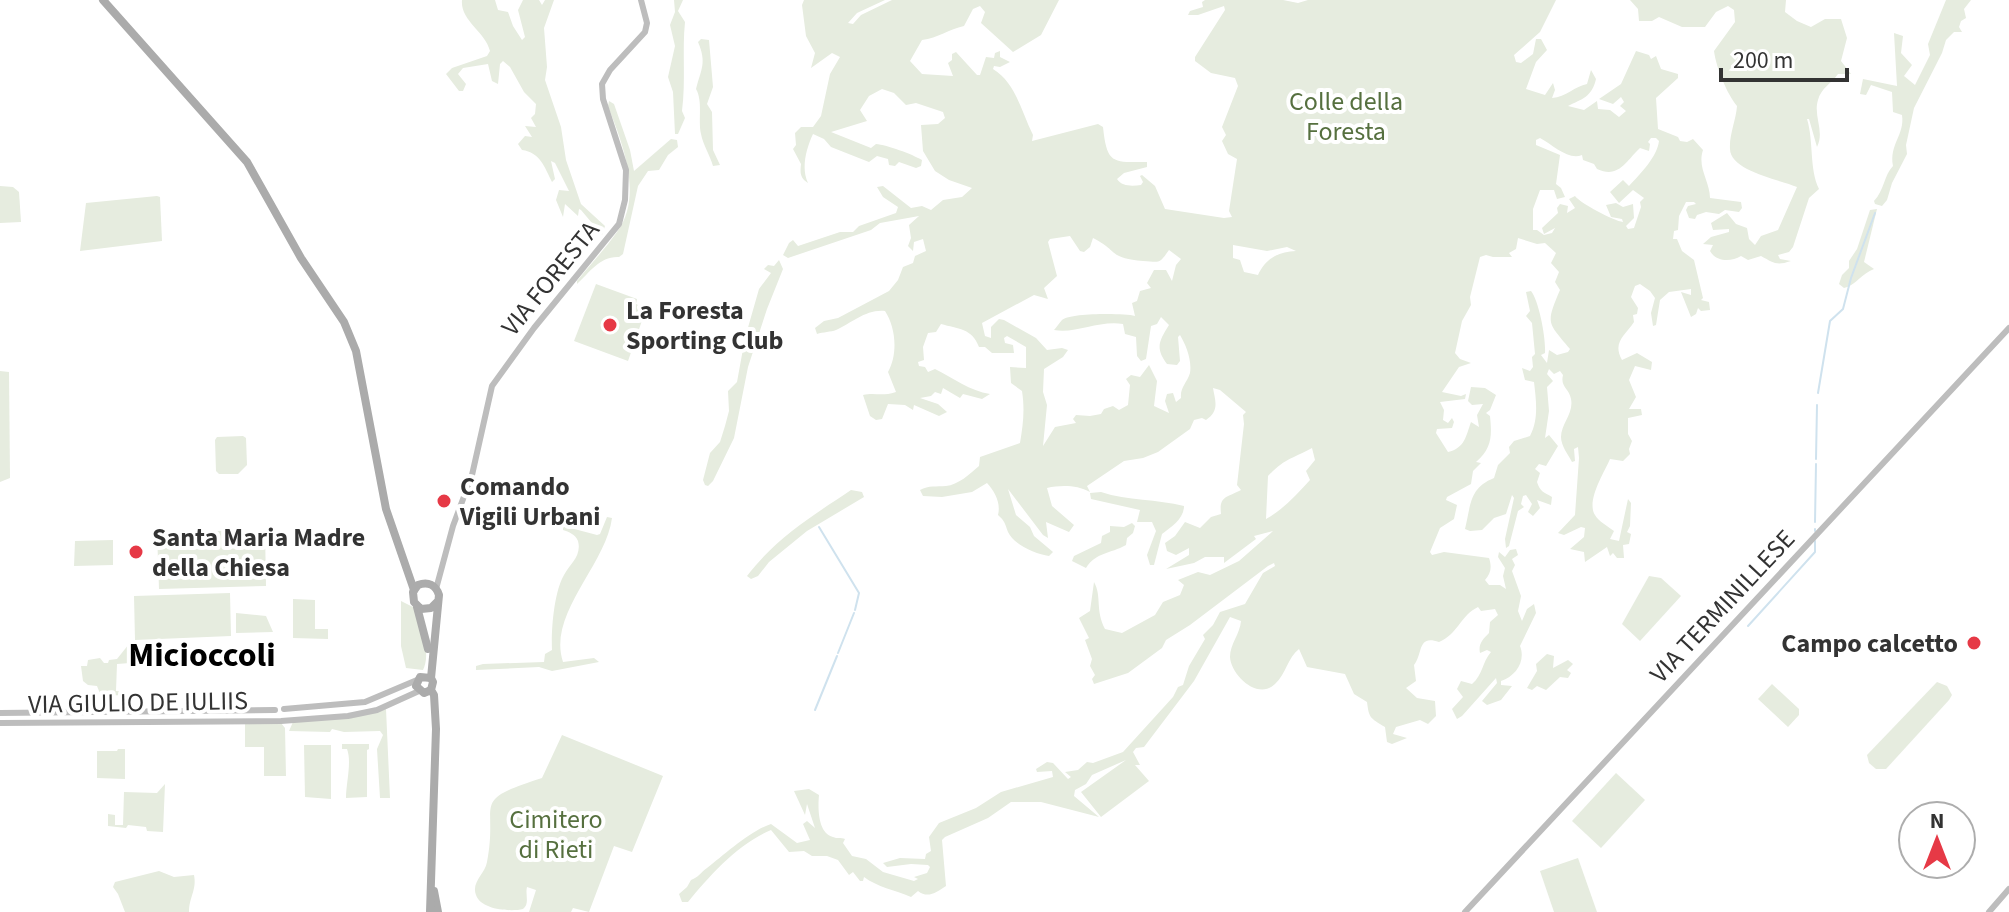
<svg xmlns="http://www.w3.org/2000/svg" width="2009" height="912" viewBox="0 0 2009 912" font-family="'Source Sans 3',sans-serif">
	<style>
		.green { fill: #e6ecdf; fill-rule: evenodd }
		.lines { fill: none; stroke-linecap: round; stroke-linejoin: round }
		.stream { stroke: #cfe2ee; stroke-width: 2 }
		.secondary { stroke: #bdbdbd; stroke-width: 6 }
		.primary { stroke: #ababab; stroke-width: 8 }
		.poi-dot { fill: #e63946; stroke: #fff; stroke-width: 3 }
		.labels { text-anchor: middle; stroke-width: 8; stroke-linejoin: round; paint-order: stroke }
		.park-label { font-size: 26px; fill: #56703f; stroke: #fff }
		.street-label { font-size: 26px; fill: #333; stroke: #fff }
		.poi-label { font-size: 26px; font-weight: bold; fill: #333; stroke: #fff; text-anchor: start }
		.district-label { font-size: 34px; font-weight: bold; fill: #000; stroke: #fff }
	</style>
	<rect width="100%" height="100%" fill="#fff"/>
	<g class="green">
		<path d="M462,0H495L498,10L508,12L513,26L522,40L525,37L518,10L523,0H539L542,5L545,0H554L544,28L547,67L545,80L561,127L566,160L581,204L605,226L602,235L581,210L579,209L578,216L565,204L563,217L556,200L559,190L569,191L555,163L551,161L555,179L552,182C545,168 540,152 522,150L518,144L525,136L532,137L525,126L536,127L531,118L535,114L536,104L524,92L510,67L503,61L500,64L498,84L492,81L488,64L463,68L458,74L466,84L463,91H459L446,74L452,68L487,56L490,51C485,31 460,21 462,0Z"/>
		<path d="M674,0H683L678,11L685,22C682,50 686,81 682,111L685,118L678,134H675L673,92L668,77L675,46L670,25L675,12Z"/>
		<path d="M804,0H885L857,13L848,23L853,24L861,15L892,0H1059L1041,35L1013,52L981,23L985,12L980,6L973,9L964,26C949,29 938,38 922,40L910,61L922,74L953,76L948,63L952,60V54L956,52L977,75H980L986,57L994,58L995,53L1000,51V57L1010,62L1000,67L994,66L993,69C1016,83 1021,111 1033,135L1032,141L1098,124L1103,127C1107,165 1113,162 1147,162V167L1124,173L1117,179C1122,187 1133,186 1141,185L1143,182L1140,176L1142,175L1155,186L1165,209L1224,218L1232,217L1229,211L1237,159L1228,154L1222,141L1226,135L1222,127L1238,86L1235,78L1211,73L1195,61V57L1225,10L1224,6L1198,15H1188L1190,11L1203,7L1202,2L1205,0H1283L1298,3L1308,0H1556L1540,32L1514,55L1516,62L1521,63L1533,54L1536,39H1541L1547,50L1536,62L1526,89L1545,95L1553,83L1555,90L1552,98C1566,97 1575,86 1587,84L1591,70L1596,79C1592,97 1582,99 1568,106L1584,110L1597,101L1598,109L1610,110L1619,117L1626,111L1620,106L1624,102L1621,97L1613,104L1599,99L1621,84L1636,51L1649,55L1651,59L1656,56L1661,69L1678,74V78L1656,98L1658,129L1678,137L1680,141L1687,142L1693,139L1703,150C1697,168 1710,181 1710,198L1741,202L1742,208L1739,212L1725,210L1719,214L1706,212L1697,215L1695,219L1689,218L1686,210L1688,206L1696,204L1694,202H1686L1679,216L1678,230L1674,231L1673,239H1677L1682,251L1694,260L1703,298L1701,300L1709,302L1710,310L1701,311L1698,308L1696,314L1691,317L1681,292L1691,295V289L1669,292L1660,300L1656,325L1653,326L1651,313L1655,298L1650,291L1640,284L1635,286L1631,297L1638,308L1637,314L1633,315L1634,322C1625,336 1612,342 1622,360L1637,353L1652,362L1651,370L1635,366L1629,380L1636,397L1629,409H1641L1642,415L1628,418V434L1632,441L1629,449L1630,454L1623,461L1610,459C1604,473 1586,501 1595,515C1598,521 1609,527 1614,531L1610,539L1619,541L1628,499L1631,503L1630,526L1627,532L1631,534L1629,544L1623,545L1624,558H1617L1613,553L1610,556L1607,547L1585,562L1584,552L1570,549L1584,537L1585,528L1581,527L1564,535L1558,533L1575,515L1579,458L1578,447L1574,449L1575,461L1572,462C1568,454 1561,446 1561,437C1561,424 1574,413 1571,399C1569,388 1560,387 1563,375L1560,371L1554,374L1549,369L1547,374L1553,381L1547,387L1549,411L1545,438L1549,435L1558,446L1546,466L1539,464L1535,469L1540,473L1537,482C1540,492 1544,492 1552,497L1551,505L1537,500L1540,508L1533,516L1528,512L1532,504L1526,495L1523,496L1521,504L1524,507L1518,511L1509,546L1506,548L1505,539L1514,498L1512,495L1506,514L1494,518L1482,530L1470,531L1465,529C1471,505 1469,488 1494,478L1498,465L1510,453L1509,447L1514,441L1530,436C1539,419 1536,400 1534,382L1525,380L1522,368L1530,371L1533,367L1532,357L1535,354L1532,323L1526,316L1530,311L1526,292L1531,291C1539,301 1546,338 1545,353L1541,355L1547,363L1549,350L1557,355L1568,352L1570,349C1548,322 1545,325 1560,290L1555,282L1559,272L1551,263L1556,253L1545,243L1537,244L1518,238L1516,249L1509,253L1512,257H1493L1486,255L1480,257L1470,297L1471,305L1462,321L1455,353L1460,359L1471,363L1459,367L1442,392L1461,396L1466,394L1465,399L1440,402L1444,410L1443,420L1448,423L1452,418L1454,422L1452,428L1437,429L1436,433L1448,452C1465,448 1466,436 1471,422L1479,427L1477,415L1483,404L1472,405L1468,401L1471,387L1485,388L1496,395L1490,410L1486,413L1490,416C1492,436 1492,448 1476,462L1481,463L1473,471L1471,484L1447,497L1446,500L1457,505L1454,519L1440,528L1430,552L1432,555L1444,552L1489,558C1492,567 1491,573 1485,580L1489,585H1500L1506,589L1503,576L1505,568L1498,557L1499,552L1505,557L1510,550L1516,549L1518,555L1512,559L1515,565L1512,571L1521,596L1518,611L1522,621L1527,609L1534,604L1536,613L1520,646C1526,661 1516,676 1501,681V685L1512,686L1501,700L1487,705L1482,701L1497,683L1496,678L1462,716L1457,719L1452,709L1463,697L1457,689L1461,681L1472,684C1483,675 1482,662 1491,652L1487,650L1480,653C1478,644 1483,639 1489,633L1490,622L1498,615L1495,609L1481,611L1478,607C1461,615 1457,635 1439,642C1417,634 1423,654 1414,665L1416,681L1406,688L1417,698L1435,701L1436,716L1428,724L1420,720L1396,727L1393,734L1407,738L1392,744L1387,742L1385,727C1370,718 1369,718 1367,702L1354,694L1345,674L1307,667L1299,649C1288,657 1286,674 1275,684C1258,701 1231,675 1230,657C1230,644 1240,634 1241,621L1230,617L1194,681L1144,747L1136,748L1133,752L1140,765H1135L1149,781L1101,817L1081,792L1126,760L1092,775L1086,784L1075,790L1074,796L1099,817L1041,802H1011L988,818L945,837L942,840L946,886C937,892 928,899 918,891L911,897C895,890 877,887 864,877L863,881H860L853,872L849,875L838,860L827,856H812L804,851L789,852L771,830C739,843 709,876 688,902H682L679,894L687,887L691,880C699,877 700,873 707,868C724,855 750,831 771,824L797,843L810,840L803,824L807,821L815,828L807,804L805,815L794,791L809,789L819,795C818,806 817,833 833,837C837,839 841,837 845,839L843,843L852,856L866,859L883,872L914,881L918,879L914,877L927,873L930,867L928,865L911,864L887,867L883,863L900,858L925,859L926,854L931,851L929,837L939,823L976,808L1001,792L1053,777L1052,771L1037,772L1036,769L1047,762L1053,763L1068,779L1071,777L1065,772L1078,770L1087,762L1093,763L1123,752L1173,697L1178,687L1183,685L1189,666L1205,639L1203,635L1213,625L1220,612L1245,604L1263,573L1275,566L1274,563L1268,566L1190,625L1166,640L1162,648L1128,673L1094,684L1092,679L1095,675L1090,666L1092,659L1085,640L1089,638L1079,618L1090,611L1094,582C1102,596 1095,610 1105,629L1122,633L1155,615L1163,602L1180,595L1184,585L1178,580L1198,572L1210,575L1239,561L1273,531L1254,536L1256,539L1224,563V557H1205L1194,563L1166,569L1189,555V548L1176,555L1167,551L1165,543L1175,536L1185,522L1200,528L1211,517L1221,514C1219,496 1226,498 1241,490L1237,485L1244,424L1243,415L1246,412L1220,390L1213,388C1215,400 1220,411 1206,420L1202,418L1194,420L1190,429L1158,452L1143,458L1124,461L1087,486L1090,492C1077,485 1061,485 1047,488L1052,506L1074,525L1069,532L1046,522L1048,538L1043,535L1008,489L1016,515L1030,527L1034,536L1053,552L1049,556C1036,554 1014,545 1008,532C1005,524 1005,521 998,515C1001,503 995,492 987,483L972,492L942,497L923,496L920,490C929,485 936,487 946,486C958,485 970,474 979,466L980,457L1020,443C1023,425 1025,410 1022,391L1011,383L1010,367L1026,368V347L1007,336L1004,338L1005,343L1013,345L1014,353H992L985,347H979C972,328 958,329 941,324L936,332L928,333L923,347L924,360L918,362L919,366L925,367L928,372L935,369C953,378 970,391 990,394L982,399L963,394L960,398L943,388L941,394L935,392L931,396L920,398L938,404L947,412L939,416L914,405L913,410L905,405L888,404L882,419L876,420L870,416L863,395C876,392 880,397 896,392L888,372C898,354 896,328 885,311C866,309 852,323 836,330C831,332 823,332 817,334L815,328L824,321L838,318L889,291L898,280L903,267L913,263L915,256L926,251L923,239L914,242L913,251L908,246L911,238L909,225L919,216L880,223L871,230L788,258L783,255L789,243L793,240L798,246L840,232H853L859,226L896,213L898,207L883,197L877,187L883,186L911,208L922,206L931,210L943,200L962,197L972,188L949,180L935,171L923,151L921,125L938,124L945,118L943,112L916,103L906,105L894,93L882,89L869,96L860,110L867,121L831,132L871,148L876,144C887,145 912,154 922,160L921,166L916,168L899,162L895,166L889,165L888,159L877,156L869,162L831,147L824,139L813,134C806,149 801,169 808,183C800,178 800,173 801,164L793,149L796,145L795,133L801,127H813L821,116L830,74L840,57L832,53L811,68L815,53L806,36L802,5ZM1540,138C1553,145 1569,161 1582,155L1583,160L1594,164L1597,169C1619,179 1626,161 1640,148L1649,151L1650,144L1648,142L1651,138H1656L1659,141C1657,157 1641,173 1629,186L1623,180L1610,192L1619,203L1633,190L1644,198L1640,202L1641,207L1634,228L1628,229L1626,226L1634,218L1633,204L1623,207L1616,203L1606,205L1611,217L1622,219L1623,222C1614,221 1580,203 1575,196L1569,199L1575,208L1567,213L1568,206L1560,204L1557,208L1558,213L1542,228L1544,234L1555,228L1552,233L1544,235L1537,230H1533V209L1540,190H1554L1557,199L1565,197L1561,188L1556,184L1560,155L1536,145V140ZM1070,236L1080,251L1084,252L1090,247L1093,238C1119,251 1108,258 1143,261C1161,262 1159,264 1169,250L1181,259L1176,265L1172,281L1166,270H1154L1147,283L1151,288L1140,291L1137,301L1132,303L1135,316C1123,313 1070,313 1062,320C1059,323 1057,327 1054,330C1076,334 1099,320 1123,324L1125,334L1136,337L1137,356L1141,361L1146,359L1151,326L1157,324L1161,317L1169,325C1159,341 1155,348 1167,364L1177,365L1180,361L1178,337L1180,335C1186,345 1192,360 1190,373C1187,383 1180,387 1181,398L1176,402L1173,393L1167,394L1165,401L1169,413L1154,406L1157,381L1149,365L1140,377L1131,375L1126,379L1130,385L1128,405L1119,410L1113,406L1104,409L1101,414L1090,416L1076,415L1073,419L1076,423L1055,427L1043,446L1047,405L1043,392L1044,369L1063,357L1068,350L1062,348L1047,350L1036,338L1004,320L999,319L991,327V338L985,336L982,323L1034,295L1048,299L1044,288L1057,276L1048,242L1050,239ZM1233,245L1267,251L1287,247L1296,251C1278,252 1266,258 1258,275L1244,272L1240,260L1233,258ZM1312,448L1315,460L1306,471L1310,480C1297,494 1283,510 1266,519L1268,476C1287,457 1290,460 1312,448Z"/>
		<path d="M1630,0H1786L1785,12L1797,21L1811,27L1825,19H1841L1847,38L1841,61L1851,74H1838C1832,83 1821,88 1818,100C1813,116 1825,131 1817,147L1809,119H1807C1814,142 1809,168 1819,189L1809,198L1793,247L1789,252L1778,255L1780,259L1791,261C1776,266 1774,263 1761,256L1748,260L1741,256C1731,262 1716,262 1710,251L1713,245L1703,244L1711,237L1729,232V229L1713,230L1711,223L1727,213L1736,224L1747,228L1749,239L1755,245L1761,236L1778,230L1797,187C1781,180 1730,171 1730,149C1729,135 1736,120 1737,106C1727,94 1716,67 1714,51L1735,22L1734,10L1728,6L1716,12L1705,27H1682L1659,17L1652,21H1639L1638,9Z"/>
		<path d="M1946,0H1971L1964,9L1966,18L1961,21L1959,27L1962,32H1954L1946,40L1942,53L1914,108L1906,145L1907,154L1892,183L1887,200L1882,206L1875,204L1874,201C1884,191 1884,175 1893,166C1889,144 1905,135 1902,115L1893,112L1892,92L1871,85L1866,95L1860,94L1863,79L1897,86L1894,33L1903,36L1901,53L1912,65L1904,76L1915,85L1930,55L1928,44Z"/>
		<path d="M701,39L709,40L713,87L707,104L712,112L713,150L720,165L713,166C710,155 703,145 701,134C698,120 703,101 696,89C701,69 707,63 698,42Z"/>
		<path d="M609,101L614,104L630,150L634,171L671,139L677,140L678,147L668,155L659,170L648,171L638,186L623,254L619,257C600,256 590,272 577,284V281C590,265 605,249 617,232C644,195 622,143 608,106Z"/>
		<polygon points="0,186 13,187 19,192 21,222 0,223"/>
		<polygon points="157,196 160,197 162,241 80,251 86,203"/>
		<path d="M1877,209L1864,262L1874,269C1862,273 1855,286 1844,288L1839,284L1842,275L1849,268V261L1857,249L1870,210Z"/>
		<polygon points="779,260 783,269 767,309 748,367 734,438 713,481 708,486 705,485 703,480 710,453 720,442 725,426 729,411 728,391 737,382 745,338 759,289 771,273 764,269 768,265 774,266"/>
		<polygon points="596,284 637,299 636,304 646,309 628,361 574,341"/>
		<polygon points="0,371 9,372 10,478 0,482"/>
		<polygon points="243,436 246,438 247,465 238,474 219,474 216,471 215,440 217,437"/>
		<path d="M851,490L862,492L864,497L807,531L769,562L758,576L751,579L747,576C777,537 811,517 851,490Z"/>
		<path d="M1101,492C1128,501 1157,499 1184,506C1184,519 1171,527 1162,534L1154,565H1150L1147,555L1156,531L1152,522H1137L1140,510L1091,499L1090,493Z"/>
		<path d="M607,517L612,518C606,565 547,614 563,662L594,658L599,662L552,671L539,667L476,670V666L483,664L544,662L545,654L552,650C551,630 554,592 564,575C570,564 582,556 578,541C575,534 569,532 563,530V526L597,535L600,534Z"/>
		<path d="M1132,523L1135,526L1133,533L1127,538L1126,545C1110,554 1096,552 1086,568L1072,561L1074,556L1101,543L1102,536L1110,532V526L1124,527Z"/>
		<polygon points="265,530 266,586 159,589 157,532"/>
		<polygon points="113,540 113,565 74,566 75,541"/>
		<polygon points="1649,576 1661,578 1681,596 1640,641 1622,624"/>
		<polygon points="230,593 231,636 135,640 134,596"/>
		<polygon points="293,599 315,600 315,629 328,629 328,639 293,638"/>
		<path d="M401,601L415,608C420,625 432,653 423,670L406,668L401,646Z"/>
		<polygon points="236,613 266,616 273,632 236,633"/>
		<polygon points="129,644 130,663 117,664 116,691 128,692 128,702 124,702 123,695 101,696 97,686 88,685 83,681 81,666 87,666 88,660 100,658 104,663 108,663 109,660 117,659"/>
		<polygon points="1547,654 1554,656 1553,668 1568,660 1573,664 1567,670 1571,673 1568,678 1560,677 1546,690 1537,686 1532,690 1527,688 1537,671 1536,664"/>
		<polygon points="1937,682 1947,686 1952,695 1949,700 1886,769 1876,769 1869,763 1867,755"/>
		<polygon points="1772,684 1799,709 1799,715 1788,727 1758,699"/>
		<polygon points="386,709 390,798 380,798 377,749 383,735 380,731 344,732 332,729 330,732 289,731 293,722 366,715"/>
		<polygon points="281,723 285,728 286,776 264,776 264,747 245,747 245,724"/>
		<path d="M562,735L663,776L632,852L614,846L589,912L573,908L571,912H529L536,890L527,887C525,895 530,904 523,909C511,912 481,910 476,895C471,882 485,874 487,862C499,800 468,802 542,778Z"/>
		<path d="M342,744H369V749L367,750V797L346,798C346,783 352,762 347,749H342Z"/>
		<polygon points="304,745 331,745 331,799 305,797"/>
		<polygon points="118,749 125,749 125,779 97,778 97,751 117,751"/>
		<polygon points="1616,773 1645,800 1601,848 1572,821"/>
		<polygon points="165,784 163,832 147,831 146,827 128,825 126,828 108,826 108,814 115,815 115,825 123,825 124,792 157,793"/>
		<polygon points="1578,858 1597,912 1554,912 1540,871"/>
		<path d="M159,871L174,877L194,875C197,890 189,897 189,912H125L118,894L113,887L115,882Z"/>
	</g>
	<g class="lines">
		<g class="stream">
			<polyline points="1818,393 1830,321 1843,309 1851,278 1875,213"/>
			<polyline points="1816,459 1817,405"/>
			<polyline points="1815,522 1816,464"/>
			<polyline points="819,527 859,593 855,610"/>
			<polyline points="1815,529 1815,531"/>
			<polyline points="1748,626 1815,552 1815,541"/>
			<polyline points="838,653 854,613"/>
			<polyline points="815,710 837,656"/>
		</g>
		<g class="secondary">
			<polyline points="436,589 453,526 472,475 492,386 534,328 619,224 625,200 626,170 603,99 602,84 610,70 645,32 647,23 641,0"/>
			<polyline points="284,709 365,702 417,680"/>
			<polyline points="0,713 275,710"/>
			<polyline points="0,723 281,721 348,716 377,710 419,691"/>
			<polyline points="1465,912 2009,328"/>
			<polyline points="1989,912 2009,889"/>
		</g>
		<g class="primary">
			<polyline points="103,0 247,162 301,258 344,322 356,351 386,509 414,590"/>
			<polyline points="417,607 428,649"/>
			<polyline points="431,678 420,677 416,686 424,693 431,690"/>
			<polyline points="434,891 438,912"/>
			<path d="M430,912L436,729L434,695L431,690L433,682L431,678L439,595C436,585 428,581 418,585L413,592L414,602L421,609L431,608L438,601"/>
		</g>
	</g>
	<g class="poi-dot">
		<circle cx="610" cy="325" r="8"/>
		<circle cx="444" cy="501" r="8"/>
		<circle cx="136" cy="552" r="8"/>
		<circle cx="1974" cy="643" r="8"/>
	</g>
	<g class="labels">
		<g class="park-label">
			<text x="1346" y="110">Colle della<tspan x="1346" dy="30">Foresta</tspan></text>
			<text x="556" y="828">Cimitero<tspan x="556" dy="30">di Rieti</tspan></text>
		</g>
		<g class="street-label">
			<text transform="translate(550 278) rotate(-51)" y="9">VIA FORESTA</text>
			<text transform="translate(1722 606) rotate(-47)" y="9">VIA TERMINILLESE</text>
			<text transform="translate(138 702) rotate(-1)" y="9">VIA GIULIO DE IULIIS</text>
		</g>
		<g class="poi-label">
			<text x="626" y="319">La Foresta<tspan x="626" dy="30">Sporting Club</tspan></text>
			<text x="460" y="495">Comando<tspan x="460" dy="30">Vigili Urbani</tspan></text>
			<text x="152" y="546">Santa Maria Madre<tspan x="152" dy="30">della Chiesa</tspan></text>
			<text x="1958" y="652" text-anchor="end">Campo calcetto</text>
		</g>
		<g class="district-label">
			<text x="202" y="666">Micioccoli</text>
		</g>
	</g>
	<g transform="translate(1937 840)"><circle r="38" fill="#ffffff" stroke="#adadad" stroke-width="2"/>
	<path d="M0-6L14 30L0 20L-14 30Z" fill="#e63946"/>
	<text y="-12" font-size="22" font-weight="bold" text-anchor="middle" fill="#333333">N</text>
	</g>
	<path d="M1721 68v12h126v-12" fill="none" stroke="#333333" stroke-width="4"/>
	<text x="1733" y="68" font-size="24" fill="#333333" stroke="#ffffff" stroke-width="6" paint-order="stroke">200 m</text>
</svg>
